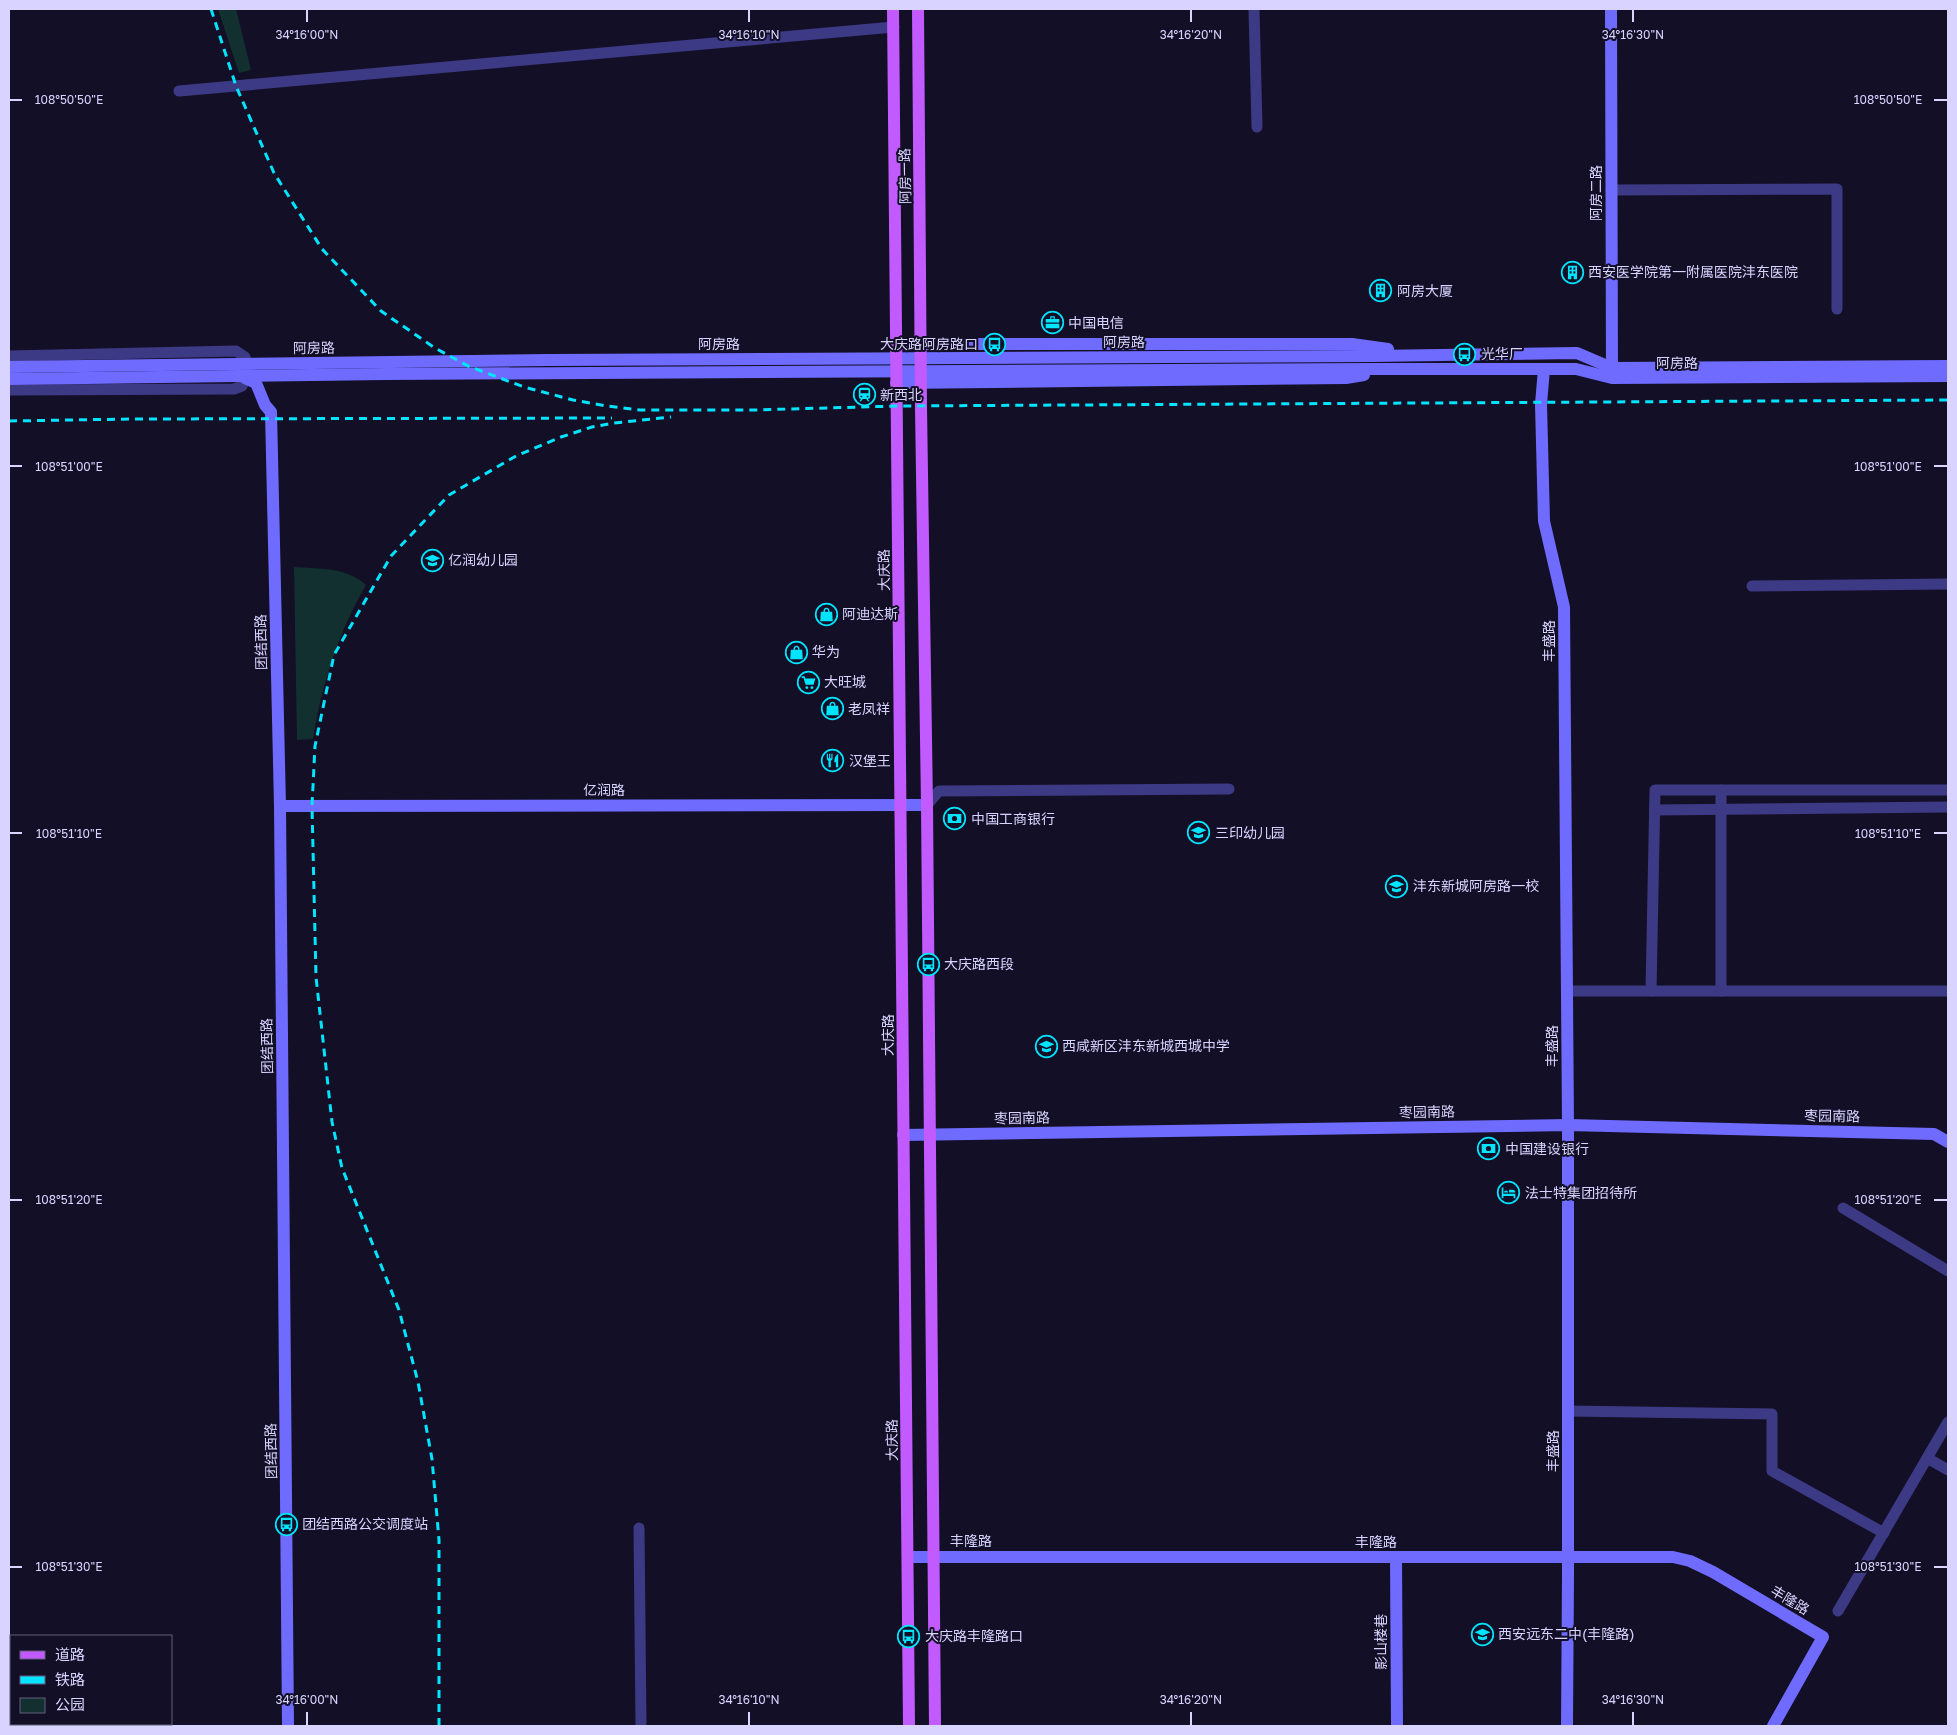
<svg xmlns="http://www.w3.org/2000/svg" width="1957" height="1735" viewBox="0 0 1957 1735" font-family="'Golos Text','Noto Sans SC',sans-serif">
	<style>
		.green { fill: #12302f }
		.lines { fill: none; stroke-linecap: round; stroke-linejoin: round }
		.street { stroke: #3d3a85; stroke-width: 11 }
		.secondary { stroke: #6f6bff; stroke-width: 12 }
		.primary { stroke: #c25bff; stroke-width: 12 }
		.rail { stroke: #00e5ff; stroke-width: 3; stroke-dasharray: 8 6; stroke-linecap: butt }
		.ticks { fill: none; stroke: #d9d4ff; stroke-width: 2 }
		.labels { text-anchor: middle; stroke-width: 4; stroke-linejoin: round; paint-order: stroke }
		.street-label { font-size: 14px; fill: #d9d4ff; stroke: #130f26 }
		.poi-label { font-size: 14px; fill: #d9d4ff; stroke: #130f26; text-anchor: start }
		.ticks-label { font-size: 12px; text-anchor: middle; fill: #d9d4ff; stroke: #130f26; stroke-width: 4; stroke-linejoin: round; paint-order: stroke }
	</style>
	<rect width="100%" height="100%" fill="#130f26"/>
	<g class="green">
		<polygon points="218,9 236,9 251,70 239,73"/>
		<path d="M294,567C319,569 347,567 366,585C338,633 322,684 313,739L297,740Z"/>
	</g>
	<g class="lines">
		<g class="street">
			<polyline points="1254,9 1257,127"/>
			<polyline points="179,91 894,27"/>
			<polyline points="1611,190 1837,189 1837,309"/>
			<polyline points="9,356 236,351 245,357 248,371 242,386 234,389 9,390"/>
			<polyline points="1752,586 1948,584"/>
			<polyline points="1721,790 1721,991"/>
			<polyline points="927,805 939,791 1229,789"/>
			<polyline points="1655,810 1948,807"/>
			<polyline points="1567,991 1948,991"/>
			<polyline points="1651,991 1655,790 1948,790"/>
			<polyline points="1843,1208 1948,1271"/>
			<polyline points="1568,1411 1772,1414 1772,1471 1884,1533"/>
			<polyline points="1927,1458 1948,1470"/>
			<polyline points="639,1528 641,1726"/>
			<polyline points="1838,1611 1948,1422"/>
		</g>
		<g class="secondary">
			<polyline points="1611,9 1612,375"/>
			<polyline points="896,344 1352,344 1388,349"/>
			<polyline points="9,367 549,360 1373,356 1577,353 1612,368 1948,366"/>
			<polyline points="1544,369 1541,404 1544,521 1564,607 1568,1125 1568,1574 1567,1726"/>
			<polyline points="245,378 256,383 265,405 271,412 280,806 288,1726"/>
			<polyline points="9,379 386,374 1370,369 1576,369 1612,378 1948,376"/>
			<polyline points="896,383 1346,378 1364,375"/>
			<polyline points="280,806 927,805"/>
			<polyline points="903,1135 1568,1125 1934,1134 1948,1142"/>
			<polyline points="908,1557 1673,1557 1690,1561 1713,1572 1823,1637 1773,1726"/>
			<polyline points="1396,1557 1397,1726"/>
		</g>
		<g class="primary">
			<polyline points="893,9 909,1726"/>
			<polyline points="918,9 921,407 927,805 935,1726"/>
		</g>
		<g class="rail">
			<polyline points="211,9 236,86 274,173 322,249 381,311 435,348 468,366 524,387 573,400 607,406 640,410 754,410 897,406 1948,400"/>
			<polyline points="9,421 131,419 612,418"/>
			<polyline points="439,1726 439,1540 432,1459 418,1382 399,1310 342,1168 332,1122 316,977 312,806 315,746 334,655 391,556 449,495 516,456 561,437 592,427 614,423 671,417"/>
		</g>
	</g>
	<path class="ticks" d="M307,10V22M749,10V22M1191,10V22M1633,10V22M10,100H22M1934,100H1947M10,466H22M1934,466H1947M10,833H22M1934,833H1947M10,1200H22M1934,1200H1947M10,1567H22M1934,1567H1947M307,1712V1725M749,1712V1725M1191,1712V1725M1633,1712V1725"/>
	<defs>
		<symbol id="building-ring" viewBox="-11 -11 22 22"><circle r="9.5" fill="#130f26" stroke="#00e5ff" stroke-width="1.5"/><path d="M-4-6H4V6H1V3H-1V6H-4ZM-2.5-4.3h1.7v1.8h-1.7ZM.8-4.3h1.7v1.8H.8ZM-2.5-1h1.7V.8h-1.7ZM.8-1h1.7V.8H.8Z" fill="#00e5ff"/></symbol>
		<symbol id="office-ring" viewBox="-11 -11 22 22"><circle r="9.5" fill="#130f26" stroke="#00e5ff" stroke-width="1.5"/><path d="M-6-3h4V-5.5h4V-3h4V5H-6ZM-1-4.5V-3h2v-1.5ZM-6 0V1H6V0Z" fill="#00e5ff"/></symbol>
		<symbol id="bus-ring" viewBox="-11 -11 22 22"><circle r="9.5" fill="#130f26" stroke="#00e5ff" stroke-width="1.5"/><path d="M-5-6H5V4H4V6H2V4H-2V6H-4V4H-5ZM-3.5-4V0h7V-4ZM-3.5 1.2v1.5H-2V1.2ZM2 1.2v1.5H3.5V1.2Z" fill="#00e5ff"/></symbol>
		<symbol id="station-ring" viewBox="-11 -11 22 22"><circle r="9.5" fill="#130f26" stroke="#00e5ff" stroke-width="1.5"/><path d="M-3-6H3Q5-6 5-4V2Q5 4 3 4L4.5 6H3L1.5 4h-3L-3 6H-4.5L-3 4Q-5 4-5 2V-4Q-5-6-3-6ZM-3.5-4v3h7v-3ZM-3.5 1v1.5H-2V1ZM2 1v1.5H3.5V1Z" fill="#00e5ff"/></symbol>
		<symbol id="school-ring" viewBox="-11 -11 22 22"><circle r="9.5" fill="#130f26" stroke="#00e5ff" stroke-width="1.5"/><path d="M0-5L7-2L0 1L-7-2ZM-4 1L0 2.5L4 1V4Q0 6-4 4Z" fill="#00e5ff"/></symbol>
		<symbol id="shop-ring" viewBox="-11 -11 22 22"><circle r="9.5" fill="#130f26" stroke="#00e5ff" stroke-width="1.5"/><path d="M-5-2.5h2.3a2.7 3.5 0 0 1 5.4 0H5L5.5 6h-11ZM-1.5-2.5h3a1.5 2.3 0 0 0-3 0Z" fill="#00e5ff"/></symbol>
		<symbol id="supermarket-ring" viewBox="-11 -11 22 22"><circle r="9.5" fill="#130f26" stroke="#00e5ff" stroke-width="1.5"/><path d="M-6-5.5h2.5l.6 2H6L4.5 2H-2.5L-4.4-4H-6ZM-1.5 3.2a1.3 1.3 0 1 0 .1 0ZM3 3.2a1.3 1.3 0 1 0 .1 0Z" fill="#00e5ff"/></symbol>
		<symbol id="restaurant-ring" viewBox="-11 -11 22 22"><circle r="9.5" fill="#130f26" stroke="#00e5ff" stroke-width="1.5"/><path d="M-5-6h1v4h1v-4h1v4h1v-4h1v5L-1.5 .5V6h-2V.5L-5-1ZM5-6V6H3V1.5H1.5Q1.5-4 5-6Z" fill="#00e5ff"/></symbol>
		<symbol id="bank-ring" viewBox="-11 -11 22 22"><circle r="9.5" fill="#130f26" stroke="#00e5ff" stroke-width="1.5"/><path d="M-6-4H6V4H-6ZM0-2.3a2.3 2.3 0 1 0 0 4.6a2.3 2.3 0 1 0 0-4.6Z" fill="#00e5ff"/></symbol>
		<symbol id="hotel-ring" viewBox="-11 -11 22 22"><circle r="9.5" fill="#130f26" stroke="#00e5ff" stroke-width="1.5"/><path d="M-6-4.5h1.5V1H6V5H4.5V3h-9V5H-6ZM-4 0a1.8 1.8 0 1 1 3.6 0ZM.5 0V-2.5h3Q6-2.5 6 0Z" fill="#00e5ff"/></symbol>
	</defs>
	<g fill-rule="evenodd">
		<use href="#building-ring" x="1560" y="260" width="25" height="25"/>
		<use href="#building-ring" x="1368" y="278" width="25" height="25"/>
		<use href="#office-ring" x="1040" y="310" width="25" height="25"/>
		<use href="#bus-ring" x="982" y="332" width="25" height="25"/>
		<use href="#bus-ring" x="1452" y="342" width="25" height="25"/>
		<use href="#station-ring" x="852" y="382" width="25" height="25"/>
		<use href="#school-ring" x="420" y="548" width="25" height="25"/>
		<use href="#shop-ring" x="814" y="602" width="25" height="25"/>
		<use href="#shop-ring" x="784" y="640" width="25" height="25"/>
		<use href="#supermarket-ring" x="796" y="670" width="25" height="25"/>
		<use href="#shop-ring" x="820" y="696" width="25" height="25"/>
		<use href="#restaurant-ring" x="820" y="748" width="25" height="25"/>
		<use href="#bank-ring" x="942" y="806" width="25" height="25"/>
		<use href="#school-ring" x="1186" y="820" width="25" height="25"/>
		<use href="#school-ring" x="1384" y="874" width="25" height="25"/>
		<use href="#bus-ring" x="916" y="952" width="25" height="25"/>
		<use href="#school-ring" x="1034" y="1034" width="25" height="25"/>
		<use href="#bank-ring" x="1476" y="1136" width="25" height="25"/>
		<use href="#hotel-ring" x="1496" y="1180" width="25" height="25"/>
		<use href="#bus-ring" x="274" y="1512" width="25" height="25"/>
		<use href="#school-ring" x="1470" y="1622" width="25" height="25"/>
		<use href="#bus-ring" x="896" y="1624" width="25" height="25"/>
	</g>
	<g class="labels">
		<g class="street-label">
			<text transform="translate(905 176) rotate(-91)" y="5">阿房一路</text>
			<text transform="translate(1596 193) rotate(-90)" y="5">阿房二路</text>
			<text x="1124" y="347">阿房路</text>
			<text x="719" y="349">阿房路</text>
			<text transform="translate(314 348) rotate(-1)" y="5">阿房路</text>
			<text x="1677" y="368">阿房路</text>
			<text transform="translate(884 570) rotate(-91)" y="5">大庆路</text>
			<text transform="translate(1549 641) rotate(-90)" y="5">丰盛路</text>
			<text transform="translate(261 642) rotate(-91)" y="5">团结西路</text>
			<text x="604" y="795">亿润路</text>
			<text transform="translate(888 1035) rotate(-90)" y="5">大庆路</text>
			<text transform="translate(267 1046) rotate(-91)" y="5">团结西路</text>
			<text transform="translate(1552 1046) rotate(-90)" y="5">丰盛路</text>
			<text transform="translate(1427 1112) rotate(-1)" y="5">枣园南路</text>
			<text transform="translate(1832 1116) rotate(1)" y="5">枣园南路</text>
			<text transform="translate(1022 1118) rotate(-1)" y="5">枣园南路</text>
			<text transform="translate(892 1440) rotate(-91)" y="5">大庆路</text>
			<text transform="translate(271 1451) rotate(-91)" y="5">团结西路</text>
			<text transform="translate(1553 1451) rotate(-90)" y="5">丰盛路</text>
			<text x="971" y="1546">丰隆路</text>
			<text x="1376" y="1547">丰隆路</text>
			<text transform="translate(1790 1600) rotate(31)" y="5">丰隆路</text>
			<text transform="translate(1381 1642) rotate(-90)" y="5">影山楼巷</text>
		</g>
		<g class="poi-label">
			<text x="1588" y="277">西安医学院第一附属医院沣东医院</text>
			<text x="1397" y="296">阿房大厦</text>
			<text x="1068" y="328">中国电信</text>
			<text x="978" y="349" text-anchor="end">大庆路阿房路口</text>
			<text x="1481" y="359">光华厂</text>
			<text x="880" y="400">新西北</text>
			<text x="448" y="565">亿润幼儿园</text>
			<text x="842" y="619">阿迪达斯</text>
			<text x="812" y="657">华为</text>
			<text x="824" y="687">大旺城</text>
			<text x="848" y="714">老凤祥</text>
			<text x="849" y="766">汉堡王</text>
			<text x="971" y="824">中国工商银行</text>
			<text x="1215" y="838">三印幼儿园</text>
			<text x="1413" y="891">沣东新城阿房路一校</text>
			<text x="944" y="969">大庆路西段</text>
			<text x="1062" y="1051">西咸新区沣东新城西城中学</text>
			<text x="1505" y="1154">中国建设银行</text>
			<text x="1525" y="1198">法士特集团招待所</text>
			<text x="302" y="1529">团结西路公交调度站</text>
			<text x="1498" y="1639">西安远东二中(丰隆路)</text>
			<text x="925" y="1641">大庆路丰隆路口</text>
		</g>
	</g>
	<g class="ticks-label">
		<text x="307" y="39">34°16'00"N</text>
		<text x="749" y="39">34°16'10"N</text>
		<text x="1191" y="39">34°16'20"N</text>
		<text x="1633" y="39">34°16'30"N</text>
		<text x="1888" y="104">108°50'50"E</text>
		<text x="69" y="104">108°50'50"E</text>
		<text x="1888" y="471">108°51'00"E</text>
		<text x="69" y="471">108°51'00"E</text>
		<text x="1888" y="838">108°51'10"E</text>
		<text x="69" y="838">108°51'10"E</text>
		<text x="1888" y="1204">108°51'20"E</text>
		<text x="69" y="1204">108°51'20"E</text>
		<text x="1888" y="1571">108°51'30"E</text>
		<text x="69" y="1571">108°51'30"E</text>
		<text x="307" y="1704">34°16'00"N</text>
		<text x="749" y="1704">34°16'10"N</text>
		<text x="1191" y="1704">34°16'20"N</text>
		<text x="1633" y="1704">34°16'30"N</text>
	</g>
	<rect width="1957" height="1735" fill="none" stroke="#d9d4ff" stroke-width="20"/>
	<rect x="10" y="1635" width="162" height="90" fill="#130f26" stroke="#625e7d"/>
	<rect x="20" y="1651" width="25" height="8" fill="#c25bff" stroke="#625e7d"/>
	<text x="55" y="1660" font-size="15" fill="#d9d4ff">道路</text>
	<rect x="20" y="1676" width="25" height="8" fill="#00e5ff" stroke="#625e7d"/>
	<text x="55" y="1685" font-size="15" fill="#d9d4ff">铁路</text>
	<rect x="20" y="1698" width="25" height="15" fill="#12302f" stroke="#625e7d"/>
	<text x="55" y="1710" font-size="15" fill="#d9d4ff">公园</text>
</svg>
